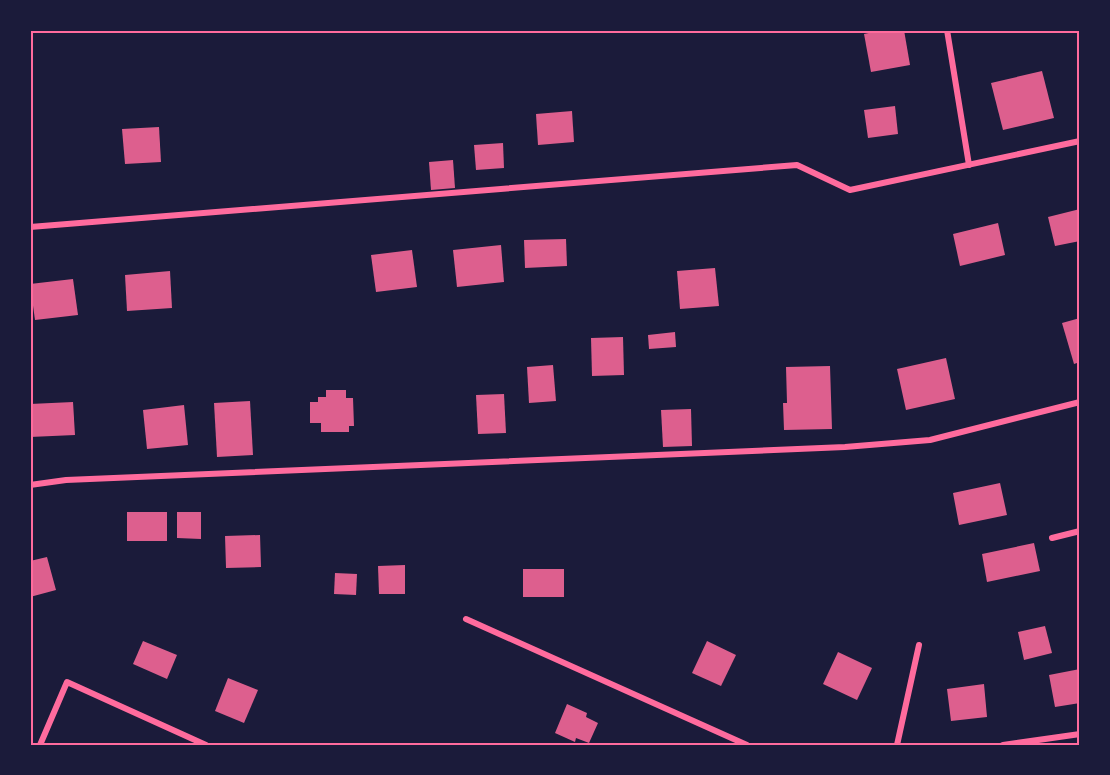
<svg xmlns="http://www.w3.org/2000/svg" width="1110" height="775" viewBox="0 0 1110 775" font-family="Helvetica,sans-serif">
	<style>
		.building { fill: #dd5f8e }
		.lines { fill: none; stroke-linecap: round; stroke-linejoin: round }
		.minor { stroke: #ff6b9d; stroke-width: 6 }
		.neatline { fill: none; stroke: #ff6b9d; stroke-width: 2 }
	</style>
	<rect width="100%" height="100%" fill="#1b1b3a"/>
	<g class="building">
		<polygon points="883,30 904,30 910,65 871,72 864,34"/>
		<polygon points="1042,71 1054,118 1003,130 991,83"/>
		<polygon points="895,106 898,134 868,138 864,110"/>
		<polygon points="572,111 574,142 538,145 536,114"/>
		<polygon points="159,127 161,162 125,164 122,129"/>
		<polygon points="503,143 504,168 476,170 474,145"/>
		<polygon points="453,160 455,188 431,190 429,162"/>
		<polygon points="1080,209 1080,241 1055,246 1048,217"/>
		<polygon points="998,223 1005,255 960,266 953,234"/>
		<polygon points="566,239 567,266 525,268 524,240"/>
		<polygon points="501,245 504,282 457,287 453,250"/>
		<polygon points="412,250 417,287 376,292 371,255"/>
		<polygon points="715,268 719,306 680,309 677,271"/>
		<polygon points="170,271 172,308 127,311 125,275"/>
		<polygon points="73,279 78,315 35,320 30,284"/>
		<polygon points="1080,318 1080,362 1074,364 1062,323"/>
		<polygon points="675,332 676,347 649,349 648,335"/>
		<polygon points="623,337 624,375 592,376 591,338"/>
		<polygon points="946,358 955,399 906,410 897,369"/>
		<polygon points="553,365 556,401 529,403 527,367"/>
		<polygon points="830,366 832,429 784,430 783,403 787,403 786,367"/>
		<polygon points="326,390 346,390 346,398 353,398 354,426 349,426 349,432 321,432 321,423 310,423 310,402 318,402 318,397 326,397"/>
		<polygon points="504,394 506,433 478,434 476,395"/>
		<polygon points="250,401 253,455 217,457 214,403"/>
		<polygon points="73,402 75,435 30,437 30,404"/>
		<polygon points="184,405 188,445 147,449 143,410"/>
		<polygon points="691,409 692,446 663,447 661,410"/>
		<polygon points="1000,483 1007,515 959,525 953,493"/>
		<rect x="127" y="512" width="40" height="29"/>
		<polygon points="177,512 201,512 201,539 177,538"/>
		<polygon points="260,535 261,567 226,568 225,536"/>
		<polygon points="1034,543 1040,571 987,582 982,554"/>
		<polygon points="47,557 56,590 30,597 30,561"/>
		<polygon points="405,565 405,594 379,594 378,566"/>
		<rect x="523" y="569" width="41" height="28"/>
		<polygon points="335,573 357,574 356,595 334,594"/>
		<polygon points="1045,626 1052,653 1024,660 1018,632"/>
		<polygon points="143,641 177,655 167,679 133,664"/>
		<polygon points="707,641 736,655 721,686 692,673"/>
		<polygon points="838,652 872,668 857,700 823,684"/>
		<polygon points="1080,669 1080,703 1055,707 1049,675"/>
		<polygon points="228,678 258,690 244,723 215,711"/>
		<polygon points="984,684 987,717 951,721 947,689"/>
		<polygon points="567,704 587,713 586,717 598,723 589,743 576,738 575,742 555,733"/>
	</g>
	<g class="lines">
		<g class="minor">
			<polyline points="947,30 969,165"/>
			<polyline points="30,227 797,165 850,190 1080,141"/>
			<polyline points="30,485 66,480 845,447 930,440 1080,402"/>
			<polyline points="1052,538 1080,531"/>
			<polyline points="466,619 747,745"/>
			<polyline points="40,745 67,682 206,745"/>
			<polyline points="897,745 919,645"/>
			<polyline points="1003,745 1080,734"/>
		</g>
	</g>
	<rect width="1110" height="775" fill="none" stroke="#1b1b3a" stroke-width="63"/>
	<rect x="32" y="32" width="1046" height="712" class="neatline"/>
</svg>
